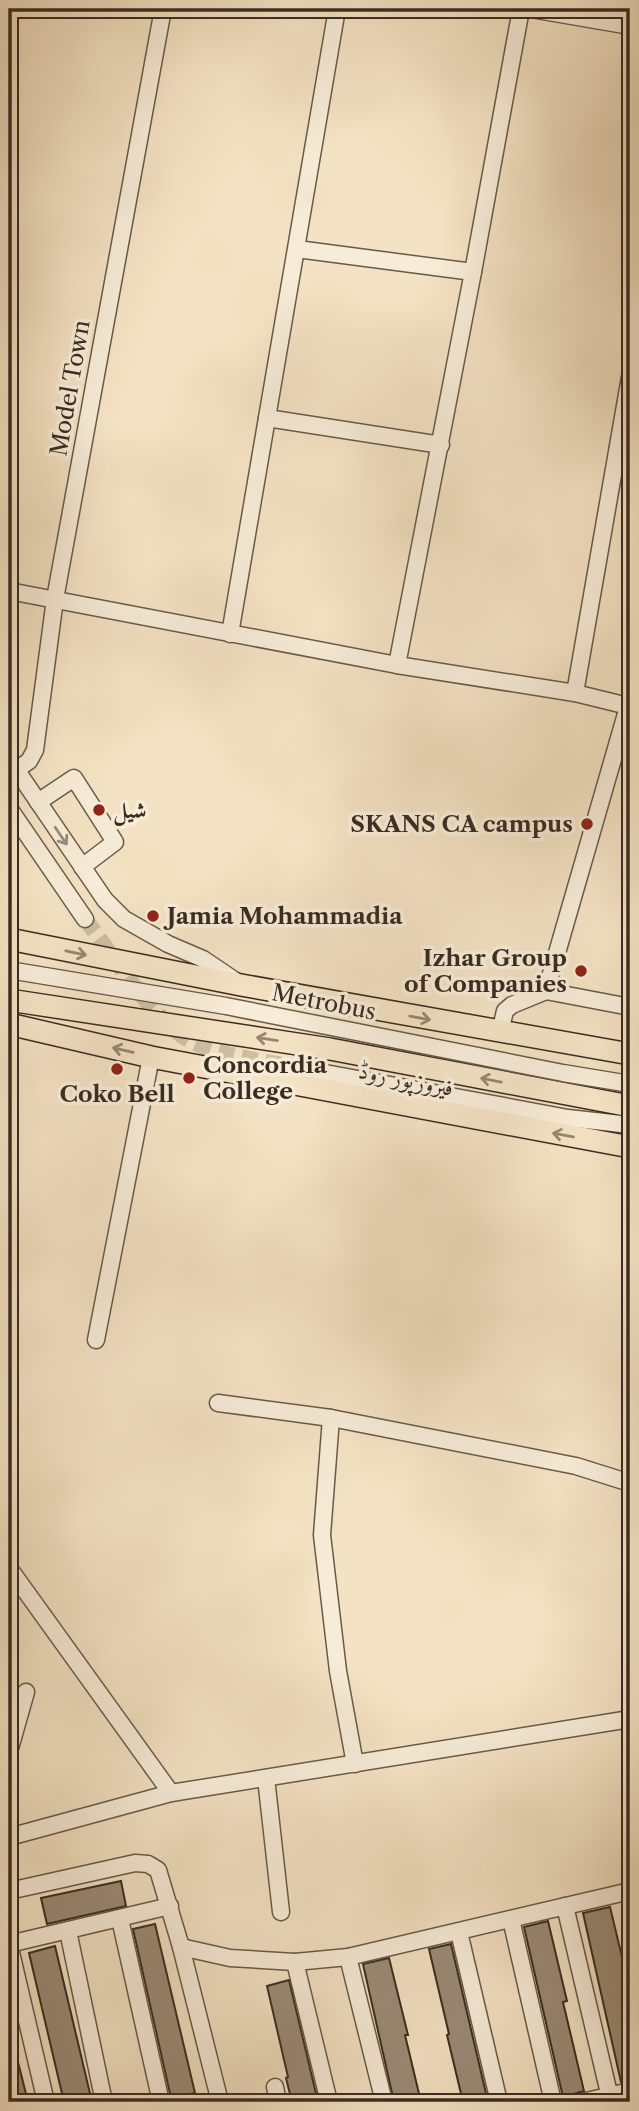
<svg xmlns="http://www.w3.org/2000/svg" width="639" height="2111" viewBox="0 0 639 2111" font-family="'Libre Caslon Text',Amiri,serif">
	<style>
		.building { fill: #9a8b76; stroke: #3a2c22; stroke-width: 2 }
		.lines { fill: none; stroke-linecap: round; stroke-linejoin: round }
		.minor-tunnel { stroke: #cebea3; stroke-width: 16; stroke-dasharray: 16 8; stroke-linecap: butt }
		.minor-casing { stroke: #685a4a; stroke-width: 19 }
		.major-casing { stroke: #3a2c22; stroke-width: 24 }
		.minor { stroke: #f7ecd8; stroke-width: 16 }
		.major { stroke: #f3e2c3; stroke-width: 21 }
		.minor-bridge-casing { stroke: #685a4a; stroke-width: 19; stroke-linecap: butt }
		.minor-bridge { stroke: #f7ecd8; stroke-width: 16 }
		.oneway { stroke: #988c7d }
		.oneway2 { stroke: #968772 }
		.poi-dot { fill: #8f2418; stroke: #f7ecd8; stroke-width: 2.5 }
		.labels { text-anchor: middle; stroke-width: 7; stroke-linejoin: round; paint-order: stroke }
		.street-label { font-size: 23px; fill: #3a2c22; stroke: #f7ecd8 }
		.poi-label { font-size: 23px; font-weight: bold; fill: #3a2c22; stroke: #f7ecd8; text-anchor: start }
	</style>
	<rect width="100%" height="100%" fill="#f3e2c3"/>
	<filter id="stains"><feTurbulence type="fractalNoise" baseFrequency=".00286" numOctaves="4"/><feColorMatrix values="0 0 0 0 .2 0 0 0 0 .09 0 0 0 0 .02 0 0 0 .5 -.17"/></filter>
	<radialGradient id="worn" r=".72"><stop offset=".6" stop-color="#630" stop-opacity="0"/><stop offset="1" stop-color="#630" stop-opacity=".3"/></radialGradient>
	<g class="building">
		<polygon points="121,1881 126,1906 47,1924 41,1898"/>
		<polygon points="610,1907 629,1986 626,1986 630,2004 630,2081 621,2082 583,1913"/>
		<polygon points="548,1921 567,2001 563,2002 584,2091 563,2097 524,1927"/>
		<polygon points="155,1924 195,2093 171,2098 133,1929"/>
		<polygon points="451,1944 488,2102 463,2102 447,2035 449,2034 429,1949"/>
		<polygon points="55,1946 74,2026 92,2102 64,2102 29,1953"/>
		<polygon points="389,1958 408,2035 405,2035 421,2102 394,2102 363,1964"/>
		<polygon points="289,1980 318,2102 292,2102 286,2078 288,2077 267,1986"/>
		<polygon points="13,2042 28,2102 9,2102 9,2043"/>
	</g>
	<g class="lines">
		<path class="minor-tunnel" d="M85,919C111,953 154,1021 189,1040C223,1058 272,1062 309,1070"/>
		<defs>
			<g id="minor">
				<polyline points="531,9 630,26"/>
				<polyline points="297,249 473,272"/>
				<polyline points="267,418 441,445"/>
				<polyline points="9,591 397,665 575,693 628,706"/>
				<polyline points="230,634 337,9"/>
				<polyline points="397,665 473,272 521,9"/>
				<polyline points="575,693 630,377"/>
				<polyline points="9,759 105,900 124,919 168,944 203,959 237,982"/>
				<polyline points="16,770 29,761 35,750 55,599 163,9"/>
				<polyline points="38,802 74,778 115,842 82,867"/>
				<polyline points="9,808 85,919"/>
				<polyline points="546,991 630,700"/>
				<polyline points="500,1032 505,1011 512,1005 546,991 630,1007"/>
				<polyline points="309,1070 568,1118 630,1125"/>
				<polyline points="96,1340 151,1057"/>
				<polyline points="218,1403 331,1418 576,1466 630,1483"/>
				<polyline points="331,1418 322,1535 338,1671 355,1764"/>
				<polyline points="9,1568 171,1793"/>
				<polyline points="9,1752 26,1692"/>
				<polyline points="266,1778 281,1912"/>
				<polyline points="9,1837 171,1793 630,1719"/>
				<polyline points="9,1891 135,1863 148,1864 158,1870 181,1947 220,2102"/>
				<polyline points="565,1906 611,2102"/>
				<polyline points="120,1919 161,2102"/>
				<polyline points="511,1919 553,2102"/>
				<polyline points="68,1931 104,2102"/>
				<polyline points="459,1932 499,2102"/>
				<polyline points="9,1944 170,1906"/>
				<polyline points="9,1944 46,2102"/>
				<polyline points="181,1947 230,1958 295,1962 348,1957 630,1891"/>
				<polyline points="348,1957 384,2102"/>
				<polyline points="295,1962 329,2102"/>
				<polyline points="275,2087 278,2102"/>
				<polyline points="582,2102 630,2091"/>
			</g>
			<g id="major">
				<polyline points="9,939 241,985 630,1054"/>
				<polyline points="9,1000 330,1049 630,1106"/>
				<polyline points="9,1024 151,1057 630,1147"/>
			</g>
		</defs>
		<use href="#minor" class="minor-casing"/>
		<use href="#major" class="major-casing"/>
		<use href="#minor" class="minor"/>
		<use href="#major" class="major"/>
		<defs>
			<polyline id="minor-bridge" points="9,970 226,1006 563,1073 630,1084"/>
		</defs>
		<use href="#minor-bridge" class="minor-bridge-casing"/>
		<use href="#minor-bridge" class="minor-bridge"/>
	</g>
	<defs><path id="oneway-shaft" d="M-6 0H5M1.5-3L5.5 0L1.5 3" fill="none" stroke-width="1.6" stroke-linecap="round" stroke-linejoin="round" transform="scale(1.75)"/></defs>
	<use class="oneway" href="#oneway-shaft" transform="translate(61 836) rotate(56)"/>
	<g class="oneway2">
		<use href="#oneway-shaft" transform="translate(76 953) rotate(12)"/>
		<use href="#oneway-shaft" transform="translate(420 1018) rotate(10)"/>
		<use href="#oneway-shaft" transform="translate(267 1039) rotate(-171)"/>
		<use href="#oneway-shaft" transform="translate(123 1050) rotate(-167)"/>
		<use href="#oneway-shaft" transform="translate(491 1080) rotate(-169)"/>
		<use href="#oneway-shaft" transform="translate(563 1135) rotate(-170)"/>
	</g>
	<g class="poi-dot">
		<circle cx="99" cy="810" r="7"/>
		<circle cx="587" cy="824" r="7"/>
		<circle cx="153" cy="916" r="7"/>
		<circle cx="581" cy="971" r="7"/>
		<circle cx="117" cy="1069" r="7"/>
		<circle cx="189" cy="1078" r="7"/>
	</g>
	<g class="labels">
		<g class="street-label">
			<text transform="translate(70 388) rotate(-80)" y="8">Model Town</text>
			<text transform="translate(324 1002) rotate(11)" y="8">Metrobus</text>
			<text transform="translate(406 1079) rotate(11)" y="8">فیروزپور روڈ</text>
		</g>
		<g class="poi-label">
			<text x="113" y="818">شیل</text>
			<text x="573" y="832" text-anchor="end">SKANS CA campus</text>
			<text x="167" y="924">Jamia Mohammadia</text>
			<text x="567" y="966" text-anchor="end">Izhar Group<tspan x="567" dy="26">of Companies</tspan></text>
			<text x="203" y="1073">Concordia<tspan x="203" dy="26">College</tspan></text>
			<text x="117" y="1102" text-anchor="middle">Coko Bell</text>
		</g>
	</g>
	<rect width="639" height="2111" fill="none" stroke="#f3e2c3" stroke-width="35"/>
	<rect x="10" y="10" width="618" height="2090" fill="none" stroke="#3a2c22" stroke-width="3.5"/>
	<rect x="18" y="18" width="604" height="2076" fill="none" stroke="#3a2c22" stroke-width="2"/>
	<rect width="100%" height="100%" filter="url(#stains)"/>
	<rect width="100%" height="100%" fill="url(#worn)"/>
</svg>
